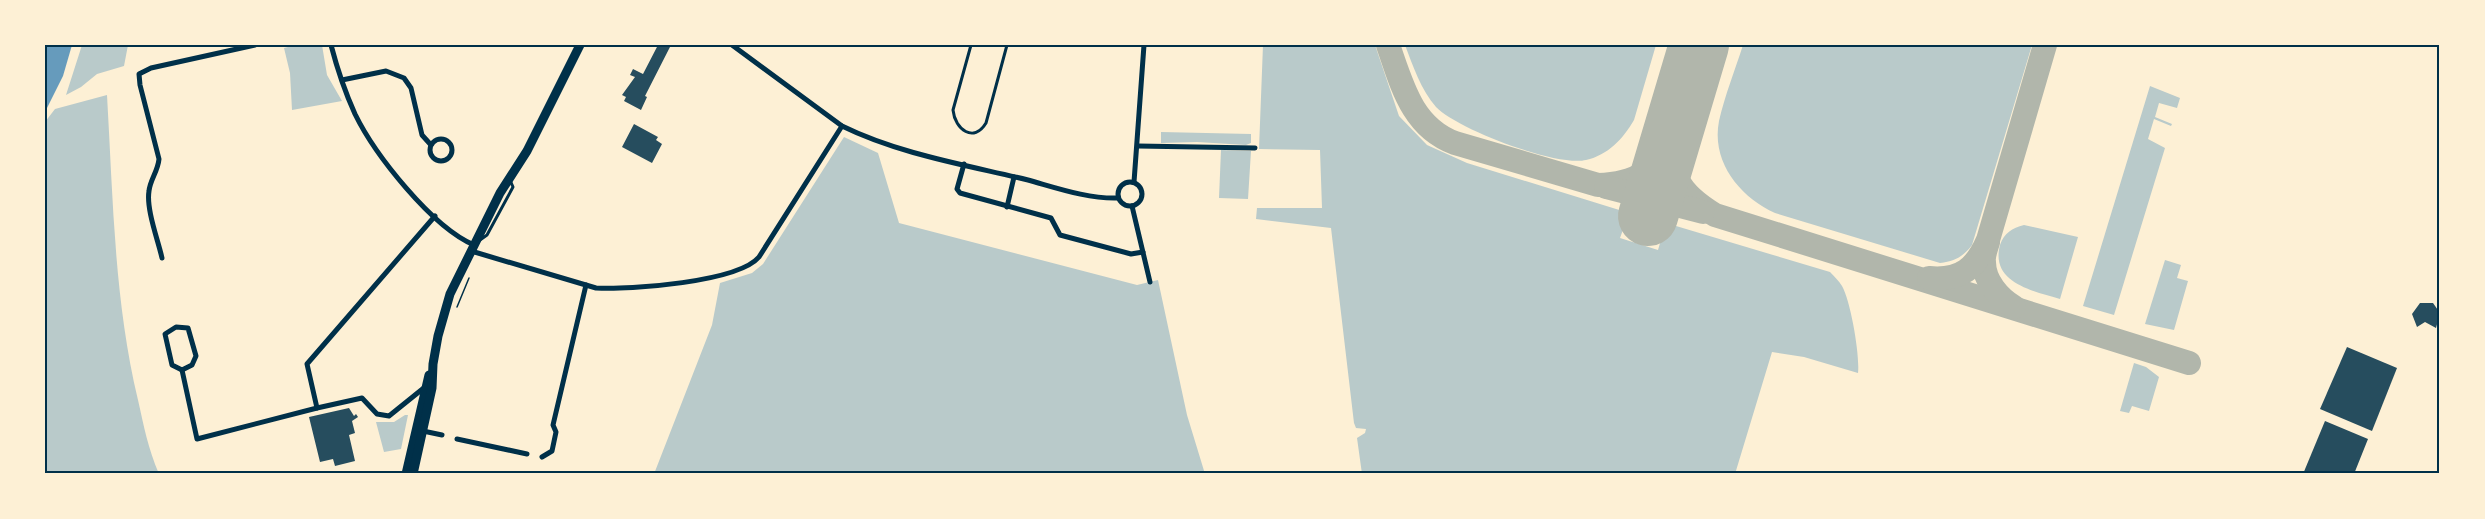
<svg xmlns="http://www.w3.org/2000/svg" width="2485" height="519" viewBox="0 0 2485 519" font-family="'DejaVu Sans',sans-serif">
	<style>
		.green { fill: #b9caca }
		.water { fill: #669bbc }
		.lines { fill: none; stroke-linecap: round; stroke-linejoin: round }
		.taxiway { stroke: #b1b6ab; stroke-width: 24 }
		.runway { stroke: #b1b6ab; stroke-width: 60 }
		.building { fill: #264d5e }
		.path { stroke: #003049; stroke-width: 1.5 }
		.service { stroke: #003049; stroke-width: 3 }
		.minor { stroke: #003049; stroke-width: 5 }
		.primary { stroke: #003049; stroke-width: 9 }
		.neatline { fill: none; stroke: #003049; stroke-width: 2 }
	</style>
	<rect width="100%" height="100%" fill="#fdf0d5"/>
	<g class="green">
		<polygon points="82,45 128,45 124,66 97,74 81,87 66,95"/>
		<polygon points="296,45 322,45 327,75 342,101 292,110 290,73 284,48"/>
		<path d="M1263,45H1375L1399,116L1427,145L1467,163L1629,213L1620,238L1658,250L1666,223L1830,272C1834,276 1839,281 1842,286C1851,302 1860,356 1858,373L1804,357L1772,352L1735,474H1362L1357,438L1365,433L1366,429L1356,428L1354,423L1331,228L1256,219L1257,208H1322L1320,150L1259,149Z"/>
		<path d="M1405,45H1656L1634,120C1623,139 1608,155 1586,160C1556,167 1457,129 1436,107C1421,90 1413,66 1405,45Z"/>
		<path d="M1743,45H2032L1972,245C1963,257 1955,261 1940,263L1775,213C1740,197 1711,162 1719,121C1725,95 1735,70 1743,45Z"/>
		<polygon points="2150,86 2180,98 2177,108 2159,103 2155,117 2172,124 2171,126 2154,119 2148,139 2165,148 2114,315 2083,306"/>
		<path d="M107,95C113,197 114,300 138,400C144,427 148,448 159,474H45V122L55,109Z"/>
		<polygon points="1161,132 1251,134 1251,143 1246,145 1197,142 1161,143"/>
		<polygon points="844,137 878,153 899,223 1137,285 1158,280 1187,415 1205,474 654,474 712,325 720,283 752,273 763,264"/>
		<polygon points="1221,150 1251,151 1248,199 1219,198"/>
		<path d="M2024,225L2078,237L2060,299C2033,291 1990,283 2000,245C2004,233 2012,228 2024,225Z"/>
		<polygon points="2165,260 2181,265 2177,278 2188,281 2174,330 2145,324"/>
		<polygon points="2134,363 2146,367 2159,377 2149,411 2132,406 2129,413 2120,411"/>
		<polygon points="405,415 408,415 401,449 384,452 376,422 394,422"/>
	</g>
	<polygon class="water" points="45,45 72,45 63,76 45,112"/>
	<g class="lines">
		<g class="taxiway">
			<path d="M1388,45C1402,85 1412,127 1455,143L1598,185C1639,183 1653,172 1670,136"/>
			<path d="M1674,128C1667,173 1677,192 1715,215L2189,363"/>
			<polyline points="1606,187 1703,212"/>
			<path d="M1988,242C1986,249 1983,256 1984,262C1984,281 1999,298 2014,307"/>
			<path d="M1929,278C1961,281 1976,268 1988,240L2045,45"/>
		</g>
		<polyline class="runway" points="1648,216 1699,45"/>
	</g>
	<g class="building">
		<polygon points="658,45 671,45 645,96 647,97 641,110 624,101 626,97 622,95 635,77 630,75 633,69 643,74"/>
		<polygon points="634,124 658,137 656,140 662,144 652,163 622,147"/>
		<polygon points="2420,303 2433,303 2440,313 2436,328 2425,322 2417,327 2412,314"/>
		<polygon points="2347,347 2397,368 2372,431 2320,409"/>
		<polygon points="349,408 354,416 356,414 358,417 352,421 355,433 349,435 355,461 335,466 333,459 320,462 309,417"/>
		<polygon points="2325,421 2368,439 2354,474 2303,474"/>
	</g>
	<g class="lines">
		<polyline class="path" points="457,307 469,278"/>
		<g class="service">
			<path d="M971,45L953,110C955,130 974,143 986,123L1007,45"/>
			<polyline points="480,240 487,235 513,187 510,180"/>
		</g>
		<g class="minor">
			<path d="M331,45C337,68 345,92 355,114C375,155 432,227 474,245"/>
			<path d="M732,45L842,126C899,154 966,165 1028,180C1057,188 1088,199 1118,198"/>
			<polyline points="342,80 386,71 404,78 411,88 422,135 431,145"/>
			<circle cx="441" cy="150" r="11"/>
			<polyline points="1138,146 1255,148"/>
			<polyline points="964,164 957,189 960,193 1051,218 1060,235 1131,254 1143,252"/>
			<circle cx="1130" cy="194" r="12"/>
			<polyline points="1134,182 1144,45"/>
			<polyline points="1132,206 1150,282"/>
			<polyline points="1007,207 1014,177"/>
			<path d="M471,251L596,288C630,290 738,282 759,257L842,126"/>
			<path d="M162,258C158,240 146,209 149,191C150,180 158,171 159,159L140,85L139,74L151,68L255,45"/>
			<polygon points="176,327 188,328 196,356 192,365 182,370 172,365 165,334"/>
			<polyline points="182,370 197,439 317,408 307,364 435,216"/>
			<polyline points="317,408 362,398 377,414 389,416 425,387"/>
			<polyline points="423,431 442,435"/>
			<polyline points="457,439 527,454"/>
			<polyline points="542,457 552,451 556,432 553,425 586,285"/>
		</g>
		<g class="primary">
			<polyline points="406,474 429,375"/>
			<polyline points="413,474 432,388 433,364 438,336 450,294 500,193 527,151 580,45"/>
		</g>
	</g>
	<rect width="2485" height="519" fill="none" stroke="#fdf0d5" stroke-width="93"/>
	<rect x="46" y="46" width="2392" height="426" class="neatline"/>
</svg>
